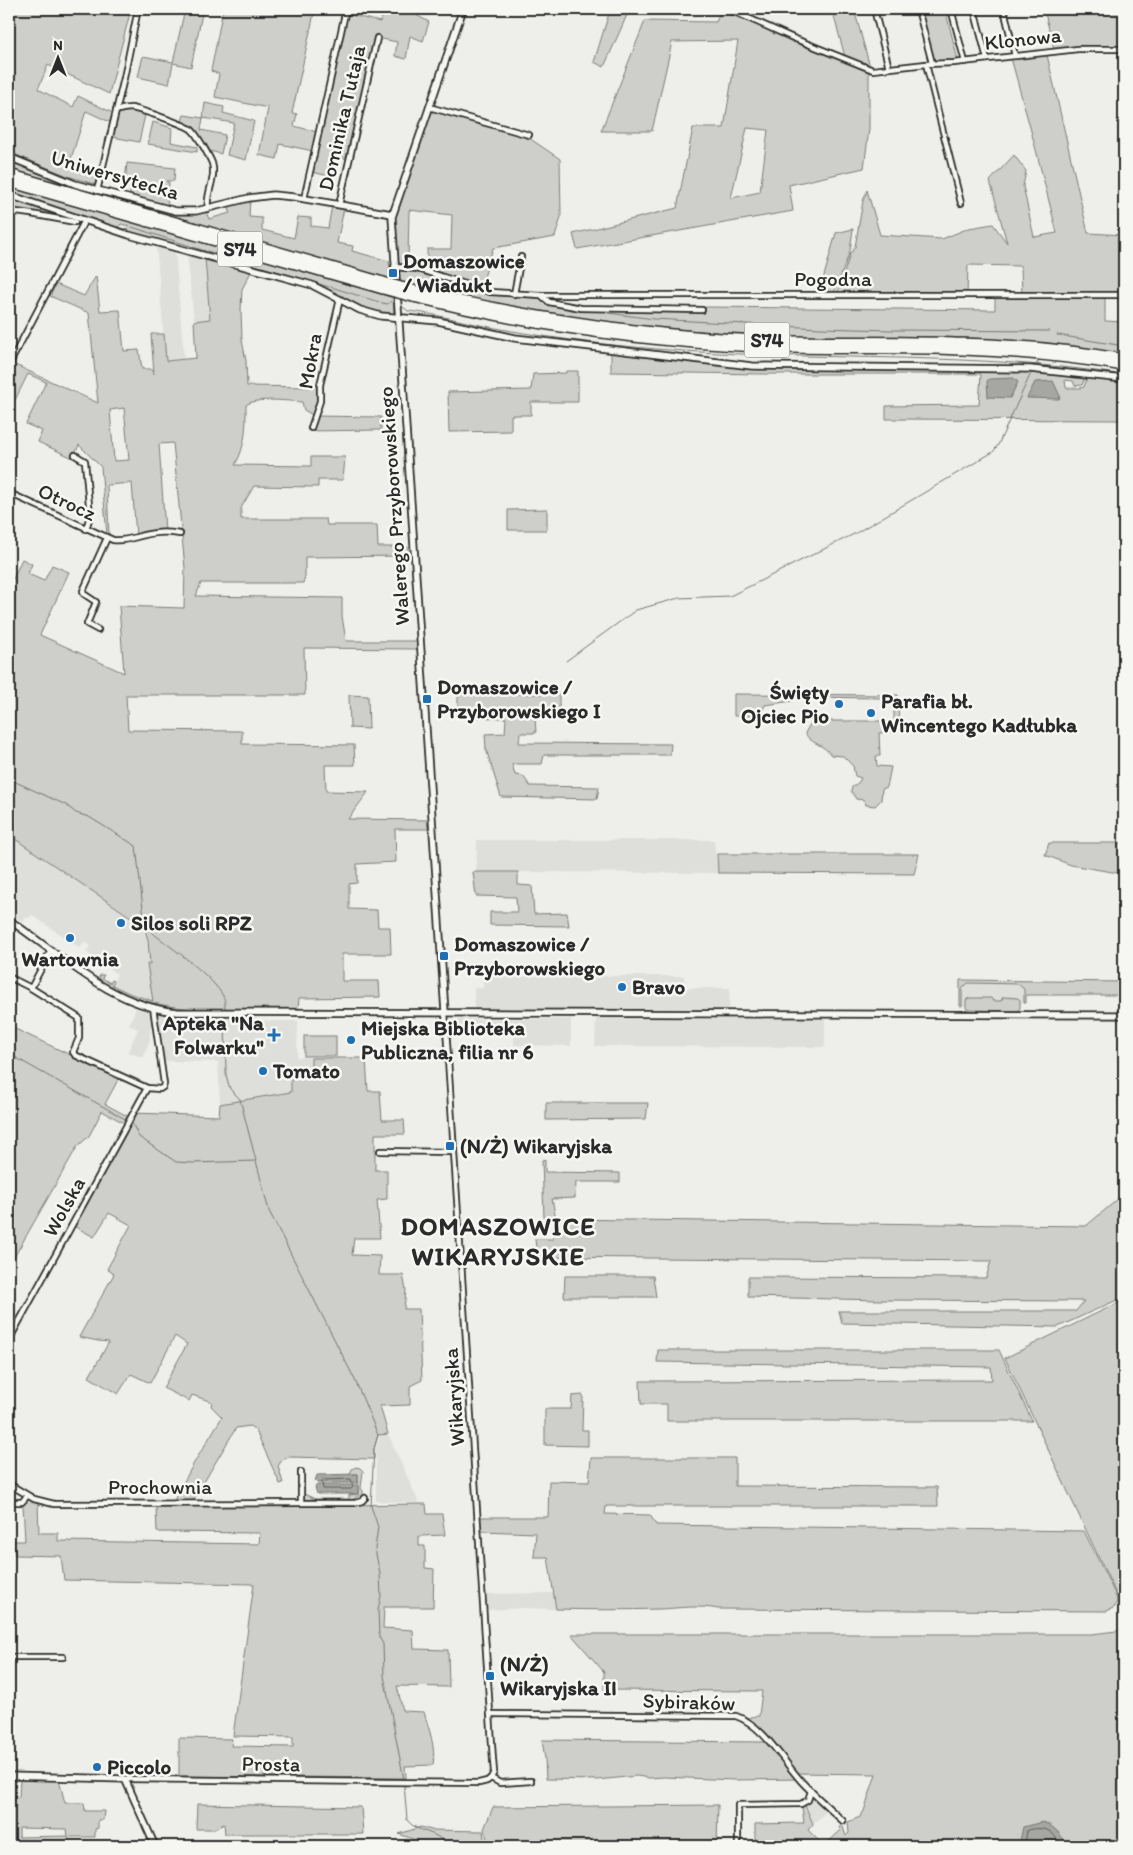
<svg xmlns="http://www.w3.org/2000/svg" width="1133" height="1855" viewBox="0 0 1133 1855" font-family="Itim,sans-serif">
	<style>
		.built { fill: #dededb }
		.green { fill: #cececa; stroke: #7c7c7a; fill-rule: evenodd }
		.water { fill: #a6a6a3; stroke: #757573 }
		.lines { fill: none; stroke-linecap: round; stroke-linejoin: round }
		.shore { stroke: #5c5c5b; stroke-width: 1 }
		.stream { stroke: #757573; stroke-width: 1 }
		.minor-casing { stroke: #2b2b2b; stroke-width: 8 }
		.tertiary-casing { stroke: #2b2b2b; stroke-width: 9 }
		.motorway-casing { stroke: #2b2b2b; stroke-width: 12 }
		.minor { stroke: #f6f6f2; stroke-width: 4.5 }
		.tertiary { stroke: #f6f6f2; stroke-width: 5.5 }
		.motorway { stroke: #f6f6f2; stroke-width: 9 }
		.motorway-bridge-casing { stroke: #2b2b2b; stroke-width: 12; stroke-linecap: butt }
		.motorway-bridge { stroke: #f6f6f2; stroke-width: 9 }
		.poi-dot { fill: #1f6fb2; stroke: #f6f6f2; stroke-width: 2 }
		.labels { text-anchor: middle; stroke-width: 5; stroke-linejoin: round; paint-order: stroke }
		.shield { fill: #f6f6f2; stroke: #686867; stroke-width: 1 }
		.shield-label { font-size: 20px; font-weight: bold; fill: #2b2b2b }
		.street-label { font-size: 21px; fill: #2b2b2b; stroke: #f6f6f2 }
		.poi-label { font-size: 21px; font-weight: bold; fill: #2b2b2b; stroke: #f6f6f2; text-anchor: start }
		.district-label { font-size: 26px; font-weight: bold; letter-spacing: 1px; fill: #2b2b2b; stroke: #f6f6f2 }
	</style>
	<rect width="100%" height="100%" fill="#eeeeea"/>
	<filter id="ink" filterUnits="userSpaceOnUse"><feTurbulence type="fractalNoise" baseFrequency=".02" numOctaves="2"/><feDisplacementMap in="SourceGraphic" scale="10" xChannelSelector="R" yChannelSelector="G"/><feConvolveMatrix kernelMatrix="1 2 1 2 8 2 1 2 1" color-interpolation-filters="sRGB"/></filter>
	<g filter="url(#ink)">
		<g class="built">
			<polygon points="156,244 175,250 184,359 166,361"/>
			<polygon points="187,253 205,258 210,320 194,321"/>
			<polygon points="9,835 91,890 126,915 146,933 149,950 150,964 148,965 153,1002 131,994 112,985 117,974 86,952 90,946 84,942 80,948 32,915 29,918 26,917 23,922 9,913"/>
			<polygon points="477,840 714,840 718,873 476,872"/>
			<polygon points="486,976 684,976 684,988 730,988 729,1009 474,1009 474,988 483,988 483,979 486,979"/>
			<polygon points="960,980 1026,980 1026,1003 1016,1003 1015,1006 960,1006"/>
			<polygon points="136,1008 152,1014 153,1025 150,1030 150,1039 143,1058 128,1052 138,1029 129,1025"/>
			<polygon points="154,1013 189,1017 254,1018 269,1021 298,1021 297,1057 311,1058 311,1075 291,1092 220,1104 218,1062 160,1061"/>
			<polygon points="596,1018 825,1019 825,1047 595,1046"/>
			<polygon points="451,1019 571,1019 571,1046 514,1045 514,1031 451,1031 450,1020"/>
			<polygon points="388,1434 419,1503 376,1501 376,1449 380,1435"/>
			<polygon points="554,1593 556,1609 523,1608 487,1610 485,1594"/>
			<polygon points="9,1731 16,1731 16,1774 9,1773"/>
			<polygon points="815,1797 828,1810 813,1824 805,1805"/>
		</g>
		<g class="green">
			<polygon points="9,9 131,9 109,94 48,65 38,89 73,107 78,96 113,113 110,122 86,111 70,162 99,173 97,185 68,176 9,152"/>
			<polygon points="185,9 203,9 191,67 173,63 169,84 138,77 143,56 173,62"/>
			<polygon points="223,9 315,9 292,113 297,114 294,126 317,132 313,151 280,144 277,159 259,155 268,108 215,97 219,74 211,71"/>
			<polygon points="383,9 405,9 429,22 423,41 410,36 406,59 395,56 397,42 377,38 349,159 333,156 329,176 312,172 347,14 380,22"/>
			<path d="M721,9L869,71V129L864,168L789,185L793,211L577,249L573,234L677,208L693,128H724L738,41L672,42L652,131H601L645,21L716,22ZM747,128L768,130L760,192L731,198Z"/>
			<polygon points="832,9 854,9 870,67 845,57"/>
			<polygon points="921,9 945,9 958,60 934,61"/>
			<polygon points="1044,9 1124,9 1124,47 1092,46 1054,50"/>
			<polygon points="610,10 627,15 604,67 594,62"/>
			<polygon points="1047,55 1088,233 1124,235 1124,295 1022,295 1021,266 968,265 967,296 833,296 839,289 850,254 855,247 863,201 867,190 880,235 942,239 969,228 993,224 1007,243 990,181 1014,155 1026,171 1023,186 1034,237 1057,233 1034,142 1011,58"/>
			<polygon points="205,103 224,107 223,113 254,121 246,160 227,155 234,123 203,118 201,130 225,135 221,154 210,151 195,128 182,121 184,115 203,118"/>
			<polygon points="430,109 526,136 560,159 561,217 555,237 493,248 481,287 428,269 427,249 451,249 452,215 409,210 408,258 403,264 397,262 394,219 396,209"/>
			<polygon points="132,110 145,115 139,142 113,137 119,112"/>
			<polygon points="153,122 172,128 171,142 197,147 197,152 148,144"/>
			<path d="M9,159C49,176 89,191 131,203C157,210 180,219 206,212L209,219L230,213L229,205L250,199L249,217L262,218V230L294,238L298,217L311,218V226L328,228L332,205L344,208L337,243L353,246L352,251L389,261L392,281L9,171Z"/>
			<polygon points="127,163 175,168 174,181 166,181 169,183 167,206 130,196 130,181 125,181"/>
			<path d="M9,187L384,295L393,298L394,314H381L365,310L324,288L129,233L128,226L121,224L117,228C80,217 45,204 9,192Z"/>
			<polygon points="9,198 79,221 79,229 77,222 74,220 9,210"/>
			<polygon points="853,229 850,251 836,289 833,293 819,294 836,233"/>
			<path d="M205,258L252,270L242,289L241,310L242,340L246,361L247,386L311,387L320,385V401L314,416L381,417V430L309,431L314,416L304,410L302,402C288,401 256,397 246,405C246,427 246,446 235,465L311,466V457H345L343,480H318V487L254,486L241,508V519H326L327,525H377L378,547H408L409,556L305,557V577L303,583H201L196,596L342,598V616L346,641H417V649L304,648L305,695H126L128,730L242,731V744L354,745L355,765H325L326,791L368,792L348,819L427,820L428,829H395L396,862L357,864V883L349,884V909L377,910L378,927H390L391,954H342V981H379L380,997L299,998L298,1009C238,1009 172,1017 117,990C111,987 102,984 99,978L100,975H104L102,978L110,983L112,980L114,981L112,985L131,994L153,1001L147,964H150L148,940L144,926L9,835V578L13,579L22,559L32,564L28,574L44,581L52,565L69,572L40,635L124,673L119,606L184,608L185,568L173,443L159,444L165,531C154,529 146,532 136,536L132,483L107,485L109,537L107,535L101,467L79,445L73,458L38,442L42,431L26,424L46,382L28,374L9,412V373L13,364L98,403L89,313L50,296L56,284L84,296L96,276L100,311L120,310L124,351L139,350L142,369H151L153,374H154L151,334H164L166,361L196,358L194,321L210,319ZM124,408L129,460L114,461L110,410Z"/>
			<path d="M399,269L414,270L481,292L503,296L541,298L548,304L586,311L598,310L595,306L702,307V309L706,307L995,310V295L1105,297V321L1124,322V355C1073,347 1022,341 971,338C907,335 842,340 778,336C649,330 524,314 398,282L397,272Z"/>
			<polygon points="611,351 745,367 1039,372 1083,378 1084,380 1082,385 1075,386 1073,381 1065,380 1066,388 1080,388 1084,387 1087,378 1089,378 1124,382 1124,420 886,419 886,406 979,405 981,374 763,374 611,372"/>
			<polygon points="566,371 578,371 578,402 531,402 531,415 511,415 511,431 449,432 448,392 531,390 533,374 566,373"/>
			<polygon points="547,509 547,530 508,530 508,510"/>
			<polygon points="458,694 559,694 559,718 535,718 536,733 520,733 519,743 671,744 670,755 544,755 542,764 512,764 515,775 523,776 530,786 599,787 597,799 501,797 486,749 485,734 505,733 506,718 458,717"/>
			<path d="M734,694L898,695L899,732L879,733L880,756H876L877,766L891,767L887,787L882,789L881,800L875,806L866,805L864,800L856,799L851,791L852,787L859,782L861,778L855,776L853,766L843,756L831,755C824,744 810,744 805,733L812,721H894V704L892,702H885L884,698L799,697L792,701L765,705L760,716H734Z"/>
			<polygon points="349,695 368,696 369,729 350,728"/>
			<polygon points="1049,843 1124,843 1124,874 1071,865 1045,855"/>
			<polygon points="717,854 919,854 914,874 718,873"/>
			<polygon points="473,872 518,872 518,885 532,886 534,914 567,913 569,926 490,925 490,912 517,912 516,897 476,896"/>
			<polygon points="960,980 1124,982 1124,995 1026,995 1026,1003 1024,1003 1024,989 1018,984 968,983 962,989 962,1006 960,1006"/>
			<polygon points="1003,997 1018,998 1020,1000 1020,1008 1018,1011 969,1010 966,1008 966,1000 969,998 991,998 993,1001 1001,1001"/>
			<polygon points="9,1026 119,1078 105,1104 129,1117 126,1124 102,1111 89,1136 77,1147 9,1266"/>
			<rect x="304" y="1036" width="32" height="20"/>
			<polygon points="311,1058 366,1058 368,1091 380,1091 382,1120 404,1120 405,1134 375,1134 375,1170 387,1170 387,1199 377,1200 380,1238 354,1238 352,1255 380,1256 379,1275 403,1275 406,1290 404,1309 419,1309 422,1380 410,1386 410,1405 380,1406 388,1434 378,1435 374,1449 374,1459 289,1457 282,1460 278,1466 283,1483 280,1484 256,1431 250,1426 236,1428 192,1502 173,1502 194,1463 222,1417 211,1406 212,1402 192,1395 189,1401 163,1388 187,1344 175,1336 150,1383 131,1374 118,1394 89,1377 109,1342 98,1341 79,1337 114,1274 107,1269 131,1225 109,1213 94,1237 72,1225 134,1113 219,1116 220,1104 291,1092 291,1074 311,1075"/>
			<polygon points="546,1103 648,1103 646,1119 546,1120"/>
			<polygon points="545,1159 545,1172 620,1173 620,1182 576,1182 575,1198 552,1199 556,1219 1086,1226 1124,1194 1124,1611 1005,1358 1120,1302 1119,1299 1058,1327 842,1323 839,1311 1076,1311 1084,1301 881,1300 748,1297 748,1277 986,1278 991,1261 537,1257 535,1239 553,1239 554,1218 544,1218 542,1160"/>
			<polygon points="565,1276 653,1276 656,1297 564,1297"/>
			<polygon points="658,1350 999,1350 1032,1421 667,1421 667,1404 641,1404 640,1381 992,1380 991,1367 657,1362"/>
			<polygon points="583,1395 582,1430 588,1430 588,1446 545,1445 545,1409 571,1409 572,1396"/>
			<path d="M591,1458H735V1486L937,1487L938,1506H606L605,1514L650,1515L656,1525L1084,1531L1115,1594L1117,1600L1115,1607L1107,1611L718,1609C699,1605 680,1608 660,1609C626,1610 591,1610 556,1609L548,1557H534L536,1533L481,1531L480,1517H548L549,1481L589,1482Z"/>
			<polygon points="356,1467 360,1468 363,1471 361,1488 363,1491 363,1496 358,1496 351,1501 306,1501 303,1498 304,1494 315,1499 349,1499 349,1495 358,1494 358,1474 350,1474 352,1469"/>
			<path d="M28,1499L38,1503L39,1533H58V1541L259,1544L260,1533L157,1532L156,1507L426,1504L427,1514H442L445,1535L419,1536V1546H425V1568L434,1569L433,1607H384L383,1628L413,1630L414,1649L448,1650L449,1687L397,1686L403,1711L424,1712C429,1730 436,1747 433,1765L405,1766L406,1778L179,1776V1738L232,1739L231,1746L293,1747V1737L233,1736L254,1584L64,1580L61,1556L15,1555L13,1541H25L23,1504Z"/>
			<polygon points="1124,1630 1124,1846 1058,1846 1045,1822 1023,1846 755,1846 755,1824 804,1823 802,1806 805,1805 813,1824 808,1830 824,1846 841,1830 839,1828 842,1824 846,1836 849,1833 848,1822 860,1817 864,1811 876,1774 795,1773 749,1722 750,1717 759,1716 762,1691 604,1690 604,1672 571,1634 1092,1634"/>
			<polygon points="542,1740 765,1742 798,1779 734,1780 664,1777 649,1778 637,1776 597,1780 546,1779 545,1759"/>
			<path d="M20,1779L59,1780L65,1803H84L85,1811H104L103,1820H98V1828L95,1829V1837H68V1844H9V1797H19ZM19,1828L67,1829L68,1836L19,1837Z"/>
			<polygon points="197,1804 361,1807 363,1834 225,1834 224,1824 214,1829 196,1829"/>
			<polygon points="718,1805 717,1846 489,1846 484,1829 493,1807"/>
			<polygon points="421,1827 431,1830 483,1831 485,1846 420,1846 418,1841 399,1834"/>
		</g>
		<g class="water">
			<polygon points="1014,378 1018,382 1010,398 988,397 987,381 989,379"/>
			<polygon points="1053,381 1060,396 1059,399 1027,398 1035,382"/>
			<polygon points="358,1474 358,1483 317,1483 315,1481 317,1475"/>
			<polygon points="317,1485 358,1485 358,1494 317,1494 315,1487"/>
			<path d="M1042,1822C1052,1825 1058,1831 1064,1840L1061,1846H1019L1023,1827Z"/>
		</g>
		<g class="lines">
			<g class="shore">
				<polygon points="324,1480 351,1479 353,1487 351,1489 323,1489 322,1482"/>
				<path d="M1025,1846L1027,1830C1041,1827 1051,1828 1058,1841L1057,1846"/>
			</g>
			<g class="stream">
				<polyline points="132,227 205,251"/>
				<polyline points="207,251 329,287"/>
				<polyline points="331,287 382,303 388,304 391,301"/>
				<path d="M400,305L408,311C439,314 470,324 501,329C561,340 623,347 684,351C831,361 978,352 1124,375"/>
				<polyline points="608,313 654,319 820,328 890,330 1049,331"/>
				<polyline points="1057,335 1124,346"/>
				<polyline points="1037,364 1042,366 1105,374"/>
				<polyline points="1035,366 1039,360"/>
				<polyline points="566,661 636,610 679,598 730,596 856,533 993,452 998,445 1031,373"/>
				<path d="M9,779L66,805L76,813L89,817L136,846L145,927C167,945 206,970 222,994C225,999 225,1003 225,1009"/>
				<polyline points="225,1015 226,1075 230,1089 240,1099 269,1211 355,1380 378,1435 374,1449 371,1506 378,1527 375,1549 380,1574 381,1596 378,1609 379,1637 383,1644 384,1676 404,1780"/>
				<polyline points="9,1054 127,1120 132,1123 139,1137 176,1162 192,1163 256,1161"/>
				<path d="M404,1784L407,1820C417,1834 439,1830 447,1846"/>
			</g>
			<defs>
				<g id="minor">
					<polyline points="728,9 793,38 873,70 926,64 954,63 1078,49 1124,49"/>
					<polyline points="874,9 889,68"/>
					<polyline points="918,9 932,63"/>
					<polyline points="951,9 965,62"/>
					<polyline points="974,9 987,59"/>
					<polyline points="1004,9 1015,56"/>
					<polyline points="926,64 961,203"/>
					<polyline points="429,107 529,135"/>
					<path d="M116,111C121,109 126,108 131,108C139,109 187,125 192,130C198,136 209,156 212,163C217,178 205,194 208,209"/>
					<polyline points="97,191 124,78 138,9"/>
					<polyline points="304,199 346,9"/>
					<polyline points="339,205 377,38"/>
					<polyline points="9,211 31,214 75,222"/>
					<polyline points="394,267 418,269 490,292 541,295 549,302 581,308 702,310"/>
					<polyline points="514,294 521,257"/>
					<polyline points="541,295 1124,295"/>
					<polyline points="9,365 85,220"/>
					<polyline points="311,428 320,401 320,385 340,299"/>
					<polyline points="75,455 85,461 90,516 86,529"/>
					<path d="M9,493L113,540C129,542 140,534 156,533C164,532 173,533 180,534"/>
					<polyline points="98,630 87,624 96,602 84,594 83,591 107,538"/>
					<polyline points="9,977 31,988 79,1018 79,1038 73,1052 75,1055 147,1088 160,1089 163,1087 164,1084 153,1007"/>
					<polyline points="31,988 51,950"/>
					<polyline points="445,1012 493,1760 494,1772 491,1778"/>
					<polyline points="380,1151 454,1152"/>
					<polyline points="9,1340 147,1088"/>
					<polyline points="301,1472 301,1503 355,1503 362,1501 365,1498"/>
					<polyline points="9,1484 34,1499 54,1504 301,1503"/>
					<polyline points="9,1502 22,1502 27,1496"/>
					<polyline points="9,1657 63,1657"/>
					<path d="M490,1714L736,1716C763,1725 783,1761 801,1781C814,1795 829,1808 843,1821"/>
					<polyline points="491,1778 500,1783 531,1781"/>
					<polyline points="125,1779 479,1783 487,1781 491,1778"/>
					<polyline points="738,1846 738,1805 801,1804 808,1800 811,1791"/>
				</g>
				<g id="tertiary">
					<polyline points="9,157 75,184 176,211 196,211 249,198 273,195 294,197 392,214"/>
					<polyline points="9,195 129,235 312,285 360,310 381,316 438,321 515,338 752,366 1030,369 1124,379"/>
					<path d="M9,920C61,955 111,1006 177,1012L1124,1015"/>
					<polyline points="445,1012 392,217 463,9"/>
					<polyline points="9,1776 125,1779 155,1846"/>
				</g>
				<g id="motorway">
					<polyline points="9,174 383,282"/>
					<polyline points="9,182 383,289"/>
					<path d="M412,290C526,317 642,335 759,340C824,343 890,340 955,343C1012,344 1068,349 1124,359"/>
					<path d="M413,297C526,325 643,342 759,347C827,350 895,347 963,350C1017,352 1071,357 1124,366"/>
				</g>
			</defs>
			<use href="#minor" class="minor-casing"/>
			<use href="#tertiary" class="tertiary-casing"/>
			<use href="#motorway" class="motorway-casing"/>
			<use href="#minor" class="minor"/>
			<use href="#tertiary" class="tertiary"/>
			<use href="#motorway" class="motorway"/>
			<defs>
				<g id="motorway-bridge">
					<polyline points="383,282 412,290"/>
					<polyline points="383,289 413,297"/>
				</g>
			</defs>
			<use href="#motorway-bridge" class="motorway-bridge-casing"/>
			<use href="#motorway-bridge" class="motorway-bridge"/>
		</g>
	</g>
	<g class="poi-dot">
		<rect x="388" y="268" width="10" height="10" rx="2.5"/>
		<rect x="422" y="694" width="10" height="10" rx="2.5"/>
		<circle cx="839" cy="704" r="5"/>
		<circle cx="871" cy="713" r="5"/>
		<circle cx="121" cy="923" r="5"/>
		<circle cx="70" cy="938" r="5"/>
		<rect x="439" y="951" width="10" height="10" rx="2.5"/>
		<circle cx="622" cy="987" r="5"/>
		<path d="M271.5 1027.5h5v5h5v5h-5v5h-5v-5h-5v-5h5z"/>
		<circle cx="351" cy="1040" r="5"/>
		<circle cx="263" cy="1071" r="5"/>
		<rect x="445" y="1141" width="10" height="10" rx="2.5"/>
		<rect x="485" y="1671" width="10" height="10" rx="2.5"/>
		<circle cx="97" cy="1767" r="5"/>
	</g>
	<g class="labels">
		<g class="shield">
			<rect x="217.5" y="231.5" width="45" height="35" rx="4"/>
			<rect x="744.5" y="322.5" width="45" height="35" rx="4"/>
		</g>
		<g class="shield-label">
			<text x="240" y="256">S74</text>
			<text x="767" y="347">S74</text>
		</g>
		<g class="street-label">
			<text transform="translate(1023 39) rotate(-6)" y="7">Klonowa</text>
			<text transform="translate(342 118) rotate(-77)" y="7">Dominika Tutaja</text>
			<text transform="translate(115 175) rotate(16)" y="7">Uniwersytecka</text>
			<text x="833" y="286">Pogodna</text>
			<text transform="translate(310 361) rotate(-80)" y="7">Mokra</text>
			<text transform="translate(67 502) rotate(25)" y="7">Otrocz</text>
			<text transform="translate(394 506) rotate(-94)" y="7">Walerego Przyborowskiego</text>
			<text transform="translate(64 1207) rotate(-61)" y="7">Wolska</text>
			<text transform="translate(454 1397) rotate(-94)" y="7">Wikaryjska</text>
			<text x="160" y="1494">Prochownia</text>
			<text transform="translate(689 1702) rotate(2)" y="7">Sybiraków</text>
			<text transform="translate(271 1764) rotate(1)" y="7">Prosta</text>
		</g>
		<g class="poi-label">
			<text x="403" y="268">Domaszowice<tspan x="403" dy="24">/ Wiadukt</tspan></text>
			<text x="437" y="694">Domaszowice /<tspan x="437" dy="24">Przyborowskiego I</tspan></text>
			<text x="829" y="699" text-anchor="end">Święty<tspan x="829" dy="24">Ojciec Pio</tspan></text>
			<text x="881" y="708">Parafia bł.<tspan x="881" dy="24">Wincentego Kadłubka</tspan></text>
			<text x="131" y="930">Silos soli RPZ</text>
			<text x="454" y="951">Domaszowice /<tspan x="454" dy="24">Przyborowskiego</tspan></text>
			<text x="70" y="966" text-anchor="middle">Wartownia</text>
			<text x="632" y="994">Bravo</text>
			<text x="264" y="1030" text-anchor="end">Apteka "Na<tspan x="264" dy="24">Folwarku"</tspan></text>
			<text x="361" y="1035">Miejska Biblioteka<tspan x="361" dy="24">Publiczna, filia nr 6</tspan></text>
			<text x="273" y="1078">Tomato</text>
			<text x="460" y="1153">(N/Ż) Wikaryjska</text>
			<text x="500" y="1671">(N/Ż)<tspan x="500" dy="24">Wikaryjska II</tspan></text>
			<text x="107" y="1774">Piccolo</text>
		</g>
		<g class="district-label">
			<text x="498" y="1235">DOMASZOWICE<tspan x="498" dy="30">WIKARYJSKIE</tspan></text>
		</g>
	</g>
	<rect width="1133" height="1855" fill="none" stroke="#f6f6f2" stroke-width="30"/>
	<rect x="15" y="15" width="1103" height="1825" fill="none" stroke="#2b2b2b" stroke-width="2" filter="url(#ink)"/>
	<g transform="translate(58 58)" stroke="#f6f6f2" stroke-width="4" paint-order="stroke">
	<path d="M0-4L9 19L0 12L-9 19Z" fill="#2b2b2b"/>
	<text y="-8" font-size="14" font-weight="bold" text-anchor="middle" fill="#2b2b2b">N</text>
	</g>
</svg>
